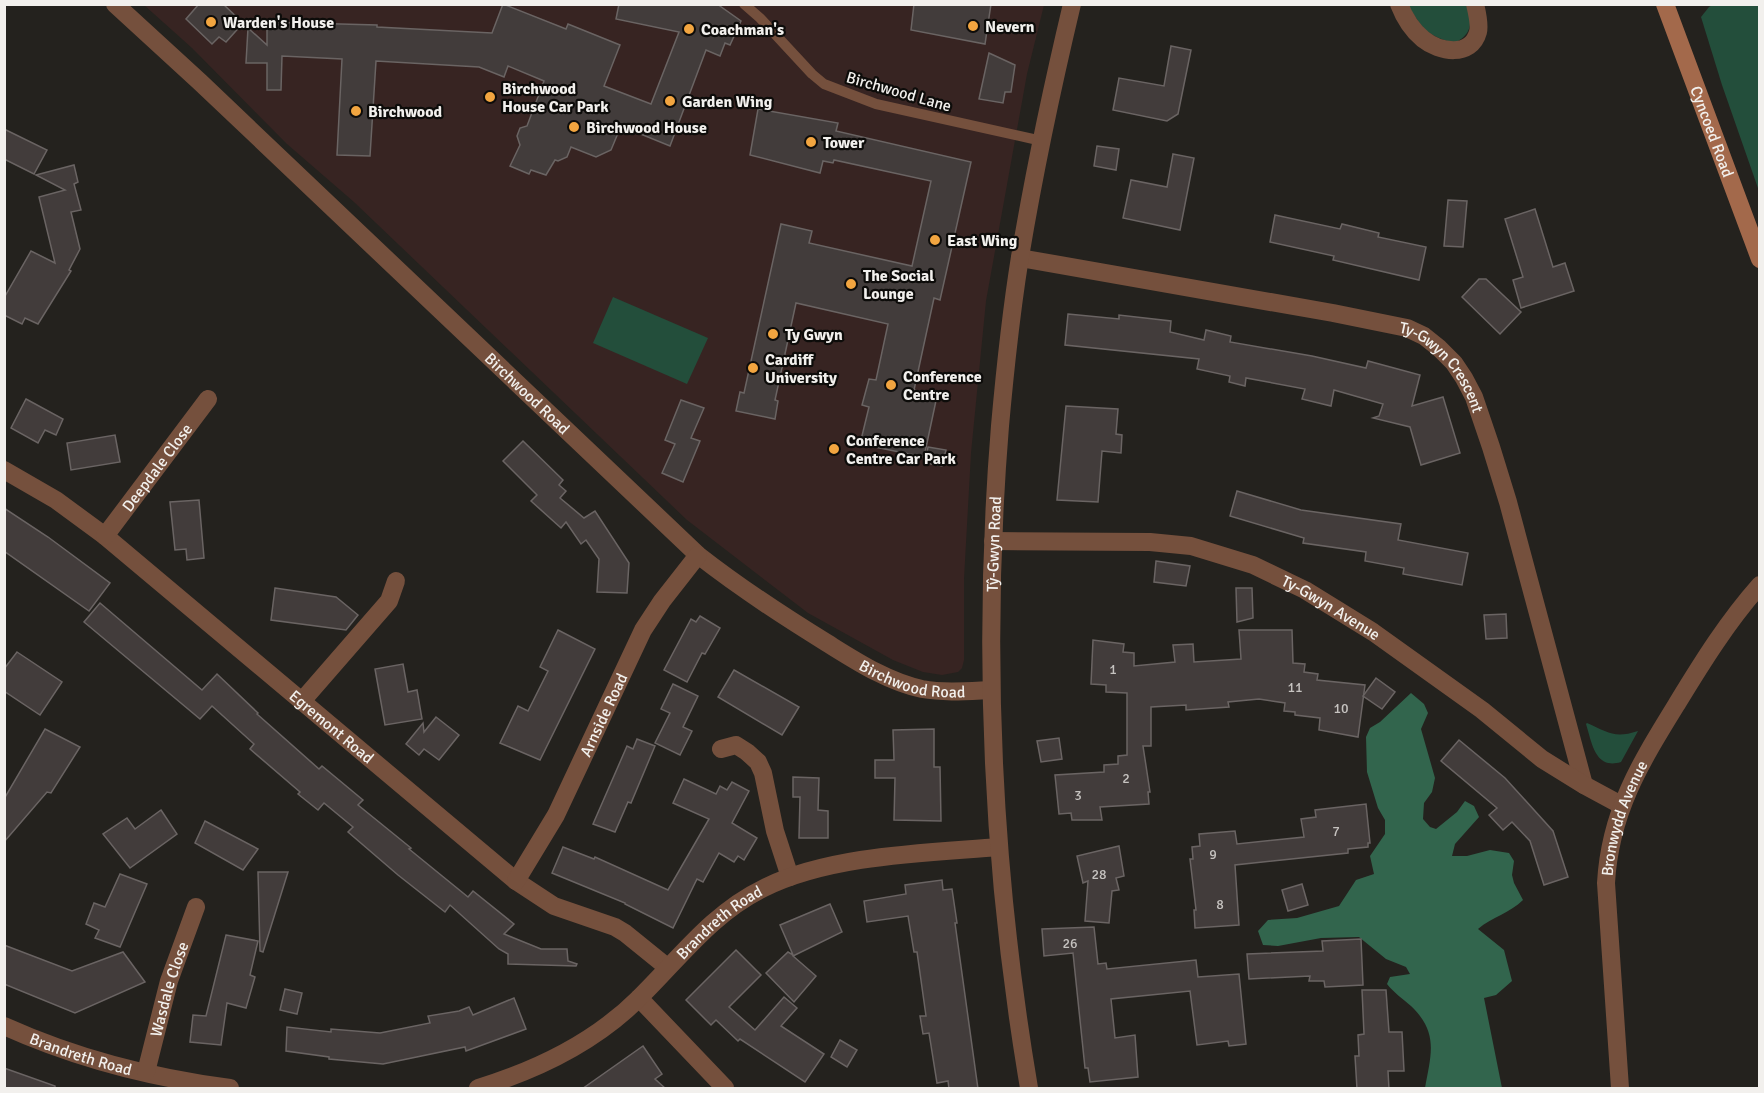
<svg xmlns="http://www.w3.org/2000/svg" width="1764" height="1093" viewBox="0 0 1764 1093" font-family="Signika,sans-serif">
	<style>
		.education { fill: #372422 }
		.green { fill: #234e3b }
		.forest { fill: #32654d }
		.building { fill: #423c3b; stroke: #6a6463; stroke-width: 1.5 }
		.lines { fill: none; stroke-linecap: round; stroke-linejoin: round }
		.lane { stroke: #75503d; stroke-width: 10 }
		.street { stroke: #75503d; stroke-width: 18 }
		.secondary { stroke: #a3694b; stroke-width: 18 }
		.poi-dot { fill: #f2a540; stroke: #0d0c0a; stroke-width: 2 }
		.labels { text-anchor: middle; stroke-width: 4.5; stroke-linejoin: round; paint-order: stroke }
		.number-label { font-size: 14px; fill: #c6c3c0 }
		.poi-label { font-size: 16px; font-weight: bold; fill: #f2f0ed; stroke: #0d0c0a; text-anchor: start }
		.street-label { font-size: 16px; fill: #f2f0ed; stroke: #0d0c0a }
	</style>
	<rect width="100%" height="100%" fill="#24221e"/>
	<polygon class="education" points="144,5 1044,5 1027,74 986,301 971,453 964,579 964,660 962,668 958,672 942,675 923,672 893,660 808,613 687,520 354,202 287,144 192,48"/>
	<g class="green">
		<polygon points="1714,4 1759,5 1759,191 1722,85 1701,17 1709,7"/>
		<path d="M1408,5H1466C1473,22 1472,35 1454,43C1428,36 1422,29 1408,5Z"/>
		<polygon points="613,297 708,338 687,384 593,343"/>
		<path d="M1587,723C1608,732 1614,739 1638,731L1621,762C1595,770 1592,743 1586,724Z"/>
	</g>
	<path class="forest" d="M1411,693L1424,704L1428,713L1421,729L1435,778L1432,792L1424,803L1423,819L1430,827L1436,829L1457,812L1465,801L1474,806L1479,817L1455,844L1452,856H1467L1490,850L1509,853L1514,861L1512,875L1514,883L1523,900C1510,913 1492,917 1478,929L1504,950L1512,981L1496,995L1484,998L1502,1088H1425C1431,1054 1439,1033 1411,1006C1402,998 1394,993 1387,984L1390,977L1410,974L1406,967L1386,959L1359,937L1321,938L1278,946L1263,945L1258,931L1268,920L1297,918L1339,906L1356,880L1374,874L1370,856L1385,834V820L1378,808L1367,772L1366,737L1370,728L1380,722Z"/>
	<g class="building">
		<polygon points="199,4 223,4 243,23 226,42 219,37 212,44 186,19"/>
		<polygon points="503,4 566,29 568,24 620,45 604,86 651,104 679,32 616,19 619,4 717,4 741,21 730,45 725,43 720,56 706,50 670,146 621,126 611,150 596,157 571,147 567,157 558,161 555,160 546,175 531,170 529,174 510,166 520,145 517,136 520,128 527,126 544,81 508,66 504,77 479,67 376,61 370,156 337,155 342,59 282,56 281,90 267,90 267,63 246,63 248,28 267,45 267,22 377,25 377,27 492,33"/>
		<polygon points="914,4 991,4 985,44 911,30"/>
		<polygon points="1171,46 1191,50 1178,114 1167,121 1113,110 1119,78 1164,86"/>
		<polygon points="989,53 1015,65 1011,92 1005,92 1003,103 979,99"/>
		<polygon points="758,109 838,123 836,131 971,162 940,300 934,298 914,390 937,396 924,457 860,444 869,407 862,405 869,379 876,380 888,324 796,303 775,400 778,401 775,419 736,411 740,392 744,393 781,224 812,231 809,243 912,266 931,181 834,160 833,163 823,161 820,173 750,155"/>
		<polygon points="4,129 47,150 34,174 4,159"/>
		<polygon points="1097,146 1119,149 1116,170 1094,166"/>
		<polygon points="1173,154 1194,158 1180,230 1123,218 1131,180 1167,187"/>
		<polygon points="74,165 78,182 74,184 81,210 71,212 80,249 69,270 71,271 38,324 25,318 22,324 4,315 4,298 31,251 55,263 39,197 65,190 36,175"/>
		<polygon points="1448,200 1467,201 1463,247 1444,246"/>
		<polygon points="1535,209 1553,267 1565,263 1574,291 1521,308 1513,280 1523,277 1505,219"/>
		<polygon points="1275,215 1340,229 1342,224 1379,233 1378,237 1426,247 1419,280 1333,260 1334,256 1270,242"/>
		<polygon points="1479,279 1486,279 1521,312 1500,334 1462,297"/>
		<polygon points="1068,314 1119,319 1119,315 1171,321 1170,332 1204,340 1206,330 1231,336 1230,342 1312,356 1366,368 1368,361 1420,375 1412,406 1443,397 1460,453 1421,465 1410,427 1373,418 1379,416 1383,404 1334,390 1331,406 1302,399 1305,389 1246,378 1245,386 1229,382 1230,376 1197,369 1199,359 1065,345"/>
		<polygon points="26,399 63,419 56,435 45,430 38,443 11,428"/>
		<polygon points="681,400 704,408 691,438 700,441 683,482 662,473 675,444 665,440"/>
		<polygon points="1066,406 1118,409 1116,434 1122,435 1121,453 1102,451 1098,502 1057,500"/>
		<polygon points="115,435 120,462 71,470 67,443"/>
		<polygon points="523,441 563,480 559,485 566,491 560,498 584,518 595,511 629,563 627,593 597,592 599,559 586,540 581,544 566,522 561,528 531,501 537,495 503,461"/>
		<polygon points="928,447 946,450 942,466 925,463"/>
		<polygon points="1237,491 1301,510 1401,524 1398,540 1468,553 1462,585 1403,574 1404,568 1365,561 1366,552 1303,543 1304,538 1230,516"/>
		<polygon points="199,500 204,558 187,560 186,549 175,550 170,502"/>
		<polygon points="4,508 48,537 110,583 89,611 4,551"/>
		<polygon points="1156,561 1190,566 1186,586 1154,582"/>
		<polygon points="275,588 336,597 358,615 346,630 271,620"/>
		<polygon points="1236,588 1252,588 1253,618 1237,622"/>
		<polygon points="100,603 202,690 217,674 258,713 257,714 319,769 322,766 363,800 358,805 411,848 409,849 468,897 473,891 514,924 504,934 541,949 567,949 568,961 577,964 576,966 508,964 508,954 499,949 450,905 445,912 398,875 348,832 353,827 324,803 318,810 298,794 300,792 250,749 254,744 212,706 200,719 84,622"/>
		<polygon points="1506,614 1507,638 1486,639 1484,615"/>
		<polygon points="700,616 720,628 705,654 702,653 687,682 664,670 691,619 696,622"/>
		<polygon points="558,630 595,649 540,760 500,743 518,706 528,711 548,671 540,667"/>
		<polygon points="1239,630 1292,630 1293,663 1305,664 1304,672 1318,674 1317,680 1365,685 1358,737 1319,730 1320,718 1295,715 1295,712 1284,711 1285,703 1259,699 1228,702 1229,707 1186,710 1186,705 1151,707 1151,746 1143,746 1150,792 1148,792 1149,804 1100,807 1102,820 1072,820 1071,813 1059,814 1055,775 1104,772 1104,765 1118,764 1118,756 1127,755 1127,693 1106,692 1106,685 1091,684 1093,640 1124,644 1123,652 1134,653 1134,666 1175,662 1173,645 1193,644 1194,662 1241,659"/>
		<polygon points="17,652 62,682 40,715 4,691 4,669"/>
		<polygon points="403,664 408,692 417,690 422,719 385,725 375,669"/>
		<polygon points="734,670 799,707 782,735 718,697"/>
		<polygon points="1376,678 1395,692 1382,709 1363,696"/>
		<polygon points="673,684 698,696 683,727 692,731 680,755 655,743 670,713 661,709"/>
		<polygon points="436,717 459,735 439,760 424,749 419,755 406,744 423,723 424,732"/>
		<polygon points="45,729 80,747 51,793 47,792 4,842 4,799"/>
		<polygon points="934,729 934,767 940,767 941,821 894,820 895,778 875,778 875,760 894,760 893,730"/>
		<polygon points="1059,738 1062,759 1041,762 1037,741"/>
		<polygon points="637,739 655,746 631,803 628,802 615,832 593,824 627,746 633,749"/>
		<polygon points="1459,740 1505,778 1553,831 1568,877 1544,885 1530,841 1512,822 1503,830 1489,815 1497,808 1441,761"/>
		<polygon points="793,777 819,778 818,810 828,811 828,838 799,838 800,797 793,797"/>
		<polygon points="684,779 716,794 720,786 727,790 732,782 749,791 732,823 757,838 744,860 738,856 734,862 719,853 703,882 697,879 673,928 625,904 625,903 552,873 563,847 594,859 595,857 668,890 709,819 673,803"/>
		<polygon points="1366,804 1370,843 1368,843 1368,847 1348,849 1348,853 1235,865 1239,925 1195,928 1194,910 1196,910 1190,859 1193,859 1192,847 1200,846 1199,834 1235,831 1237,844 1304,837 1301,819 1316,817 1315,810"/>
		<polygon points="161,810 177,834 130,868 103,834 127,818 135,829"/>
		<polygon points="205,821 258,849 243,870 195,843"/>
		<polygon points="1119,846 1124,876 1116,878 1119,890 1112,891 1109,923 1085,921 1088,881 1083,883 1077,856"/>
		<polygon points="258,872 288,872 263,952 260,951"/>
		<polygon points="120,874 147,884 120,947 95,938 99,930 86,924 94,903 105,907"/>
		<polygon points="942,880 943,890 952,889 957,923 955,923 978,1089 949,1089 948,1081 937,1083 929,1033 923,1034 920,1016 926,1016 917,952 914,952 908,916 867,922 864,901 906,894 905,885"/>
		<polygon points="1302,884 1308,905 1288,911 1282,890"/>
		<polygon points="830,904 842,932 793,956 816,976 794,1002 766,973 788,952 793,955 780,925"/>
		<polygon points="1094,927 1098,964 1106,963 1107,969 1196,960 1198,977 1239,974 1246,1044 1229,1046 1228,1041 1197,1045 1190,991 1111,999 1115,1038 1135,1035 1138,1077 1090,1082 1088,1068 1085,1068 1073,953 1044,956 1042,929"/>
		<polygon points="226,935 258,941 250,975 255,977 246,1008 227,1003 221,1045 190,1042 193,1015 206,1016"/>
		<polygon points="1361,939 1363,985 1325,987 1324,981 1309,981 1310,976 1249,979 1247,954 1323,951 1322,941"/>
		<polygon points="4,945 72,971 123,952 145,982 75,1013 4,984"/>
		<polygon points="736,950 761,975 729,1007 755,1030 784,997 797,1008 781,1026 824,1054 805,1082 740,1039 738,1041 716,1020 711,1025 686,1000"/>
		<polygon points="285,989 302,993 297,1014 280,1010"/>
		<polygon points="1362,990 1386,990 1389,1032 1402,1032 1404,1071 1388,1071 1389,1089 1357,1089 1355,1056 1359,1056 1358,1035 1364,1034"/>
		<polygon points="514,998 526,1029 466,1051 465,1047 383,1064 329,1059 329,1057 286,1051 287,1027 331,1032 331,1029 380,1033 430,1023 428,1016 459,1011 469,1007 473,1015"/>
		<polygon points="840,1040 857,1050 847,1067 831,1057"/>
		<polygon points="643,1046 662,1074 655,1079 666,1089 582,1089"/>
		<polygon points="4,1068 55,1086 55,1089 4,1089"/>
	</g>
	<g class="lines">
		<polyline class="lane" points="744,4 760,18 812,74 824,84 876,104 1042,141"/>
		<g class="street">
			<path id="s1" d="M115,4L200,82L698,555C739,587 783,616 827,643C856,661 888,682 922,689C945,693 968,691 991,690"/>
			<path d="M1399,4C1404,17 1412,30 1423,39C1439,52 1471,58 1478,32C1480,24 1477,13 1475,4"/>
			<path id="s2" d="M1020,258L1333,313L1407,328L1424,336L1439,348L1454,363L1464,378L1474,397L1491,447L1508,502L1584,785"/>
			<path id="s3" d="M4,470L56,500L105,536L516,881L554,906L615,927L625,933L667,967"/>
			<path id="s4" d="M105,536L208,399"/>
			<path id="s5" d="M993,541L1150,542L1191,546L1253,565L1305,590L1373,632L1482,710L1542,759L1584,785L1621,805"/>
			<polyline points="302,701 389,601 396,581"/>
			<polyline points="721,749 736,745 747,752 758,762 763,773 775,831 790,877"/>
			<path id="s6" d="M516,881L556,815L643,630L662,601L698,555"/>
			<polyline points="639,998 725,1088"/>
			<path id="s7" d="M4,1026C75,1058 153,1078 230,1088"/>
			<path id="s8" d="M146,1072L169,981L196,907"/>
			<path id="s9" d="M478,1088C537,1070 595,1042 639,998C679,959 712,913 764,888C830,855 926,853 999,847"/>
			<path id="s10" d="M1029,1088C992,870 982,647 1000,426C1005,370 1011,313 1020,257C1034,173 1052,88 1072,4"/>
			<path id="s11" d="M1620,1088L1606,883C1610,811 1641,762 1678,702C1703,661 1728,621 1760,585"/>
		</g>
		<path class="secondary" id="s12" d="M1665,4L1760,259"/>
	</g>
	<g class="poi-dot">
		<circle cx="211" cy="22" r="6"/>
		<circle cx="973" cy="26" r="6"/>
		<circle cx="689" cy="29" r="6"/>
		<circle cx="490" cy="97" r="6"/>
		<circle cx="670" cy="101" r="6"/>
		<circle cx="356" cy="111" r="6"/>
		<circle cx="574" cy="127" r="6"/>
		<circle cx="811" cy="142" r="6"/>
		<circle cx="935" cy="240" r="6"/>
		<circle cx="851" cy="284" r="6"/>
		<circle cx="773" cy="334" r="6"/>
		<circle cx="753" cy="368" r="6"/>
		<circle cx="891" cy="385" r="6"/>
		<circle cx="834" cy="449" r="6"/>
	</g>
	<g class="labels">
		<g class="number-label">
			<text x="1113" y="674">1</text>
			<text x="1295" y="692">11</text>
			<text x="1341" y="713">10</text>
			<text x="1126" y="783">2</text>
			<text x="1078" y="800">3</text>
			<text x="1336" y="836">7</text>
			<text x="1213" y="859">9</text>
			<text x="1099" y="879">28</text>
			<text x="1220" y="909">8</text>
			<text x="1070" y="948">26</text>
		</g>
		<g class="poi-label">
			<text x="223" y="28">Warden's House</text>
			<text x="985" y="32">Nevern</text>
			<text x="701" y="35">Coachman's</text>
			<text x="502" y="94">Birchwood<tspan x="502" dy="18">House Car Park</tspan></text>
			<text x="682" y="107">Garden Wing</text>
			<text x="368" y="117">Birchwood</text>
			<text x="586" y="133">Birchwood House</text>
			<text x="823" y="148">Tower</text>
			<text x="947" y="246">East Wing</text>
			<text x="863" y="281">The Social<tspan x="863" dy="18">Lounge</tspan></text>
			<text x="785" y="340">Ty Gwyn</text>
			<text x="765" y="365">Cardiff<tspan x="765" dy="18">University</tspan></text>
			<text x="903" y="382">Conference<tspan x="903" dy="18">Centre</tspan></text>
			<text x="846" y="446">Conference<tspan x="846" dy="18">Centre Car Park</tspan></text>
		</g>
		<g class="street-label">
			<text transform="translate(899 91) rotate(16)" y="6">Birchwood Lane</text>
			<text dy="6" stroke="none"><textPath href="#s12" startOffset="136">Cyncoed Road</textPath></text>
			<text dy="6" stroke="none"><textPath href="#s2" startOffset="447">Ty-Gwyn Crescent</textPath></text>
			<text dy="6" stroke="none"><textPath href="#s1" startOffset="567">Birchwood Road</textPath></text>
			<text dy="6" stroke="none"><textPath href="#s4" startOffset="86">Deepdale Close</textPath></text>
			<text dy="6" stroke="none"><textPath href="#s10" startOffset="546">Tŷ-Gwyn Road</textPath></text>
			<text dy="6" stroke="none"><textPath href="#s5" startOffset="352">Ty-Gwyn Avenue</textPath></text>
			<text dy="6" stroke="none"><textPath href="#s1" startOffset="1053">Birchwood Road</textPath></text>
			<text dy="6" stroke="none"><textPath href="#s6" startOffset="188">Arnside Road</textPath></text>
			<text dy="6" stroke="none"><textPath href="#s3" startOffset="417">Egremont Road</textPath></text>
			<text dy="6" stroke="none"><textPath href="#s11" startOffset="273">Bronwydd Avenue</textPath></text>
			<text dy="6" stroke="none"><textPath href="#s9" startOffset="297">Brandreth Road</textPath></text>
			<text dy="6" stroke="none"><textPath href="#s8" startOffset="86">Wasdale Close</textPath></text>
			<text dy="6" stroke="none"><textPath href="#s7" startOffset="82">Brandreth Road</textPath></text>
		</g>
	</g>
	<rect width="1764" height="1093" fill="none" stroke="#f2f0ed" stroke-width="12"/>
</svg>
